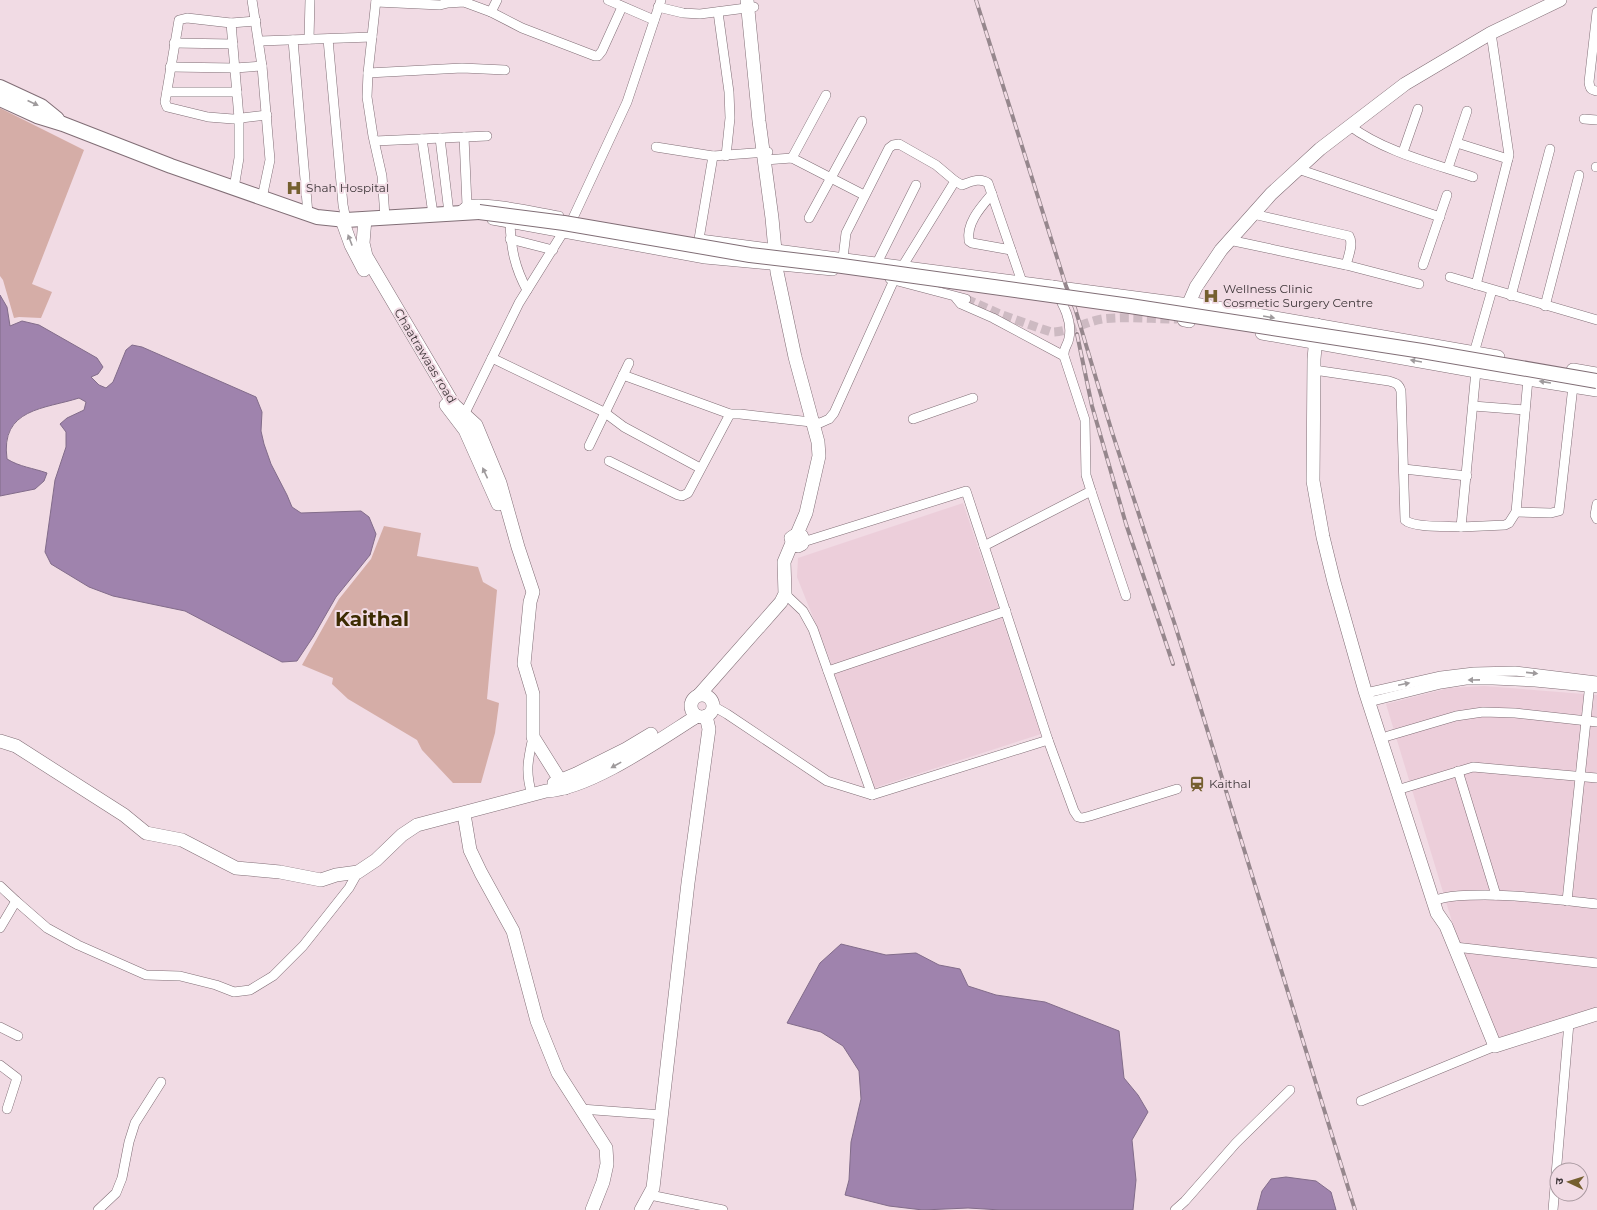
<svg xmlns="http://www.w3.org/2000/svg" width="1597" height="1210" viewBox="0 0 1597 1210" font-family="Montserrat,'Noto Sans Devanagari',sans-serif">
	<style>
		.built { fill: #ecceda }
		.green { fill: #d5ada7 }
		.water { fill: #9f83ad; stroke: #826c8a }
		.lines { fill: none; stroke-linecap: round; stroke-linejoin: round }
		.street-tunnel { stroke: #cdbac2; stroke-width: 9; stroke-dasharray: 9 4.5; stroke-linecap: butt }
		.street-casing { stroke: #816e76; stroke-width: 10 }
		.secondary-casing { stroke: #816e76; stroke-width: 14 }
		.primary-casing { stroke: #816e76; stroke-width: 16 }
		.street { stroke: #fff; stroke-width: 9 }
		.secondary { stroke: #fff; stroke-width: 13 }
		.primary { stroke: #fff; stroke-width: 14 }
		.rail-casing { stroke: #96878d; stroke-width: 4 }
		.rail { stroke: #f1dbe4; stroke-width: 2.5; stroke-dasharray: 8; stroke-linecap: butt }
		.primary-bridge-casing { stroke: #816e76; stroke-width: 16; stroke-linecap: butt }
		.primary-bridge { stroke: #fff; stroke-width: 14 }
		.oneway { fill: #9e9a9c }
		.labels { text-anchor: middle; stroke-width: 4; stroke-linejoin: round; paint-order: stroke }
		.poi-label { font-size: 12px; fill: #3e3639; stroke: #f1dbe4; text-anchor: start }
		.street-label { font-size: 12px; fill: #3e3639; stroke: #f1dbe4 }
		.town-label { font-size: 20px; font-weight: bold; fill: #3c2b02; stroke: #f1dbe4 }
	</style>
	<rect width="100%" height="100%" fill="#f1dbe4"/>
	<g class="built">
		<polygon points="963,503 1041,734 874,788 827,652 797,577 798,558"/>
		<polygon points="1484,686 1597,695 1597,1011 1498,1039 1460,948 1386,704 1449,688"/>
	</g>
	<g class="green">
		<polygon points="0,108 84,150 32,284 52,292 41,318 19,317 14,318 3,280 0,276"/>
		<polygon points="384,526 421,533 417,556 478,567 483,582 497,590 487,699 499,703 495,733 481,783 453,783 422,750 417,740 348,699 332,684 333,678 302,665 339,599 371,559"/>
	</g>
	<g class="water">
		<path d="M0,295L7,307L10,326L22,321L39,325L97,358L103,367L98,374L91,377L99,385L106,388L113,382L126,350L132,345L142,347L256,397L262,412L261,431L264,444L271,464L287,495L292,507L301,513L361,511L369,517L376,534L370,555L336,597L313,637L297,661L282,662L185,611L113,596L89,587L51,564L45,552L55,480L66,447V432L60,424L67,418L84,410L86,402L79,398C45,409 0,408 7,459C20,467 33,468 47,473L44,481L35,489L0,496Z"/>
		<polygon points="841,944 886,955 916,953 939,965 960,969 968,986 996,995 1045,1002 1119,1031 1124,1078 1138,1095 1148,1112 1132,1140 1136,1180 1133,1210 1001,1210 968,1208 923,1210 889,1206 845,1195 849,1180 851,1142 861,1099 859,1071 843,1046 821,1032 787,1023 820,963"/>
		<polygon points="1286,1177 1316,1181 1331,1192 1336,1210 1257,1210 1262,1191 1271,1179"/>
	</g>
	<g class="lines">
		<path class="street-tunnel" d="M966,299L1002,315L1051,332C1069,332 1085,322 1102,319C1126,316 1152,319 1177,319"/>
		<defs>
			<g id="street">
				<polyline points="252,0 262,66 270,160 262,198"/>
				<polyline points="376,0 368,73 367,97 373,136 382,176 385,217"/>
				<polyline points="608,0 654,20"/>
				<polyline points="376,2 440,5 448,3 464,2 491,12 522,28 595,56 598,56 602,51 622,7"/>
				<polyline points="658,7 683,13 700,14 754,7"/>
				<polyline points="491,12 497,0"/>
				<polyline points="718,12 729,92 730,118 726,156"/>
				<path d="M1597,12L1589,82C1590,89 1591,90 1597,91"/>
				<polyline points="256,21 231,23 187,18 179,20 165,102 167,107 208,117 233,119 267,115"/>
				<polyline points="231,23 239,118 239,158 234,188"/>
				<polyline points="309,39 310,0"/>
				<polyline points="328,39 343,205 346,220"/>
				<polyline points="293,40 308,214"/>
				<polyline points="260,41 372,37"/>
				<polyline points="174,43 233,44"/>
				<polyline points="170,67 235,68 262,66"/>
				<polyline points="368,73 462,68 505,70"/>
				<polyline points="167,92 237,92"/>
				<polyline points="1584,119 1597,120"/>
				<path d="M1350,126C1385,152 1432,163 1473,177"/>
				<polyline points="464,137 467,205"/>
				<polyline points="440,138 449,213"/>
				<polyline points="422,139 433,214"/>
				<polyline points="375,141 487,136"/>
				<polyline points="1457,143 1508,159"/>
				<polyline points="656,147 713,156 768,152"/>
				<polyline points="1403,152 1418,109"/>
				<polyline points="792,158 826,95"/>
				<polyline points="765,160 792,158 864,195"/>
				<polyline points="1596,167 1597,167"/>
				<polyline points="1448,168 1467,111"/>
				<polyline points="1298,169 1440,217"/>
				<path d="M955,181L962,185C970,182 980,177 988,183L1022,282"/>
				<path d="M992,194C981,207 966,223 969,241L972,243L1011,250"/>
				<path d="M458,213C461,210 465,206 468,205C484,200 540,213 559,216"/>
				<path d="M1253,214L1349,236C1354,244 1348,257 1346,265"/>
				<polyline points="573,218 627,102 661,0"/>
				<polyline points="809,218 862,121"/>
				<polyline points="492,220 705,259 833,271"/>
				<path d="M510,223C511,249 515,268 527,290"/>
				<polyline points="510,239 553,250"/>
				<polyline points="699,239 713,156"/>
				<path d="M700,239L1052,285C1061,301 1073,319 1069,338C1068,346 1063,347 1064,356L1085,420L1086,475L1091,491"/>
				<polyline points="1229,240 1346,265 1419,284"/>
				<polyline points="877,263 916,185"/>
				<polyline points="1423,265 1447,195"/>
				<polyline points="1450,277 1597,320"/>
				<polyline points="890,279 966,299"/>
				<polyline points="1052,285 1189,303"/>
				<polyline points="1476,285 1509,155 1491,33"/>
				<polyline points="1511,296 1550,149"/>
				<polyline points="956,298 961,304 993,318 1064,356"/>
				<polyline points="1545,306 1579,175"/>
				<polyline points="1474,353 1492,290"/>
				<polyline points="492,358 604,412 624,427 700,468"/>
				<path d="M1314,370L1389,381C1396,383 1399,384 1401,391L1405,520C1413,528 1449,526 1461,527L1476,371"/>
				<polyline points="623,375 730,414 740,414 820,423 829,419 834,413 894,280 955,181 936,165 899,144 893,145 889,148 846,233 843,258"/>
				<polyline points="1473,406 1525,410"/>
				<polyline points="462,419 519,303 562,234"/>
				<polyline points="913,419 973,398"/>
				<polyline points="589,446 629,363"/>
				<polyline points="609,461 678,495 682,496 688,493 730,414"/>
				<polyline points="1404,469 1467,476"/>
				<polyline points="1597,504 1595,515 1597,519"/>
				<polyline points="1516,512 1551,513 1559,511 1573,386"/>
				<polyline points="1461,527 1505,525 1509,523 1516,512 1528,379"/>
				<polyline points="803,542 966,491 1048,740 1074,811 1078,817 1082,818 1090,816 1177,789"/>
				<polyline points="984,546 1091,491 1126,596"/>
				<polyline points="785,594 803,611 813,629 872,795"/>
				<polyline points="828,671 1006,611"/>
				<polyline points="1366,693 1441,676 1474,672 1515,671 1597,681"/>
				<polyline points="1369,702 1441,684 1466,680 1493,680 1535,682 1597,688"/>
				<polyline points="713,706 727,714 827,781 872,795 1048,740"/>
				<polyline points="1388,736 1456,716 1483,712 1515,713 1597,722"/>
				<polyline points="1458,771 1496,895"/>
				<polyline points="1397,790 1473,767 1597,778"/>
				<path d="M532,795C525,771 528,760 533,737"/>
				<polyline points="0,886 16,901 47,928 78,945 146,975 180,976 216,985 234,992 250,990 273,976 303,946 349,888 358,872"/>
				<path d="M1433,901C1449,895 1468,895 1485,895C1523,895 1560,900 1597,904"/>
				<polyline points="1567,901 1590,683"/>
				<polyline points="0,928 16,901"/>
				<polyline points="1455,947 1597,963"/>
				<polyline points="0,1027 18,1036"/>
				<polyline points="0,1065 17,1078 7,1109"/>
				<polyline points="1361,1101 1495,1046"/>
				<polyline points="581,1109 662,1115"/>
				<polyline points="650,1195 723,1210"/>
				<polyline points="98,1210 116,1193 122,1178 129,1142 135,1123 161,1082"/>
				<polyline points="1175,1210 1185,1201 1236,1143 1290,1090"/>
				<polyline points="1553,1210 1569,1023"/>
			</g>
			<g id="secondary">
				<polyline points="747,0 759,121 772,218 777,272 795,357 818,442 819,456 806,513 797,534 791,538 793,544 798,546 802,544 803,539 801,535 797,534"/>
				<polyline points="365,219 363,243 366,256 454,405 476,425 500,483 518,547 533,592 530,602 524,664 533,694 533,737 565,788"/>
				<polyline points="342,220 351,245 364,270"/>
				<polyline points="1189,303 1498,357"/>
				<polyline points="1189,321 1184,320 1189,303 1196,287 1221,250 1271,194 1320,149 1405,84 1491,33 1560,0"/>
				<polyline points="1317,325 1314,359 1313,481 1323,537 1334,582 1365,691 1437,913 1446,926 1495,1046 1597,1014"/>
				<polyline points="1262,333 1476,371 1597,390"/>
				<polyline points="1573,370 1597,374"/>
				<polyline points="446,405 465,430 498,504"/>
				<polyline points="699,695 781,602 785,594 784,562 792,543"/>
				<circle cx="702" cy="706" r="11"/>
				<path d="M0,741L16,746L124,815L146,833L182,840L236,868L280,872L321,880L336,875L358,872L376,860L402,835L417,825L546,791C590,789 659,740 697,716"/>
				<polyline points="554,783 576,774 626,749 651,734"/>
				<polyline points="464,814 470,850 481,873 513,931 537,1021 558,1073 606,1148 607,1164 603,1182 592,1210"/>
				<polyline points="641,1210 653,1188 688,883 709,729 706,716"/>
			</g>
			<g id="primary">
				<polyline points="0,87 41,106 57,119"/>
				<polyline points="0,99 37,116 63,124 171,166 317,217 346,220 479,212"/>
			</g>
		</defs>
		<use href="#street" class="street-casing"/>
		<use href="#secondary" class="secondary-casing"/>
		<use href="#primary" class="primary-casing"/>
		<use href="#street" class="street"/>
		<use href="#secondary" class="secondary"/>
		<use href="#primary" class="primary"/>
		<defs>
			<g id="rail">
				<polyline points="976,0 1066,286 1075,308 1112,432 1175,625 1355,1210"/>
				<polyline points="1077,334 1092,406 1126,524 1173,664"/>
			</g>
		</defs>
		<use href="#rail" class="rail-casing"/>
		<use href="#rail" class="rail"/>
		<defs>
			<polyline id="primary-bridge" points="479,212 564,223 750,255 835,265 1130,306 1422,351 1597,381"/>
		</defs>
		<use href="#primary-bridge" class="primary-bridge-casing"/>
		<use href="#primary-bridge" class="primary-bridge"/>
	</g>
	<defs><path id="oneway-solid" d="M-6-.8H1V-3.2L6.5 0L1 3.2V.8H-6Z"/></defs>
	<g class="oneway">
		<use href="#oneway-solid" transform="translate(33 103) rotate(25)"/>
		<use href="#oneway-solid" transform="translate(350 240) rotate(-111)"/>
		<use href="#oneway-solid" transform="translate(1269 317) rotate(10)"/>
		<use href="#oneway-solid" transform="translate(1416 361) rotate(-170)"/>
		<use href="#oneway-solid" transform="translate(1545 382) rotate(-171)"/>
		<use href="#oneway-solid" transform="translate(485 473) rotate(-115)"/>
		<use href="#oneway-solid" transform="translate(1532 673) rotate(6)"/>
		<use href="#oneway-solid" transform="translate(1474 680) rotate(179)"/>
		<use href="#oneway-solid" transform="translate(1404 684) rotate(-12)"/>
		<use href="#oneway-solid" transform="translate(616 765) rotate(151)"/>
	</g>
	<defs>
		<symbol id="hospital-bare" viewBox="-9 -9 18 18"><path d="M-5-5h3v3.5h4V-5h3V5h-3V1.5h-4V5h-3Z" fill="#755f2f" stroke="#f1dbe4" stroke-width="2.5" paint-order="stroke"/></symbol>
		<symbol id="station-bare" viewBox="-9 -9 18 18"><path d="M-3-6H3Q5-6 5-4V2Q5 4 3 4L4.5 6H3L1.5 4h-3L-3 6H-4.5L-3 4Q-5 4-5 2V-4Q-5-6-3-6ZM-3.5-4v3h7v-3ZM-3.5 1v1.5H-2V1ZM2 1v1.5H3.5V1Z" fill="#755f2f" stroke="#f1dbe4" stroke-width="2.5" paint-order="stroke"/></symbol>
	</defs>
	<g fill-rule="evenodd">
		<use href="#hospital-bare" x="283" y="177" width="22" height="22"/>
		<use href="#hospital-bare" x="1200" y="285" width="22" height="22"/>
		<use href="#station-bare" x="1186" y="773" width="22" height="22"/>
	</g>
	<g class="labels">
		<g class="poi-label">
			<text x="306" y="192">Shah Hospital</text>
			<text x="1223" y="293">Wellness Clinic<tspan x="1223" dy="14">Cosmetic Surgery Centre</tspan></text>
			<text x="1209" y="788">Kaithal</text>
		</g>
		<g class="street-label">
			<text transform="translate(425 356) rotate(59)" y="4">Chaatrawaas road</text>
		</g>
		<g class="town-label">
			<text x="372" y="626">Kaithal</text>
		</g>
	</g>
	<g transform="translate(1569 1182) rotate(274)"><circle r="19" fill="#f1dbe4" stroke="#a999a0"/>
	<path d="M0-3L7 15L0 10L-7 15Z" fill="#755f2f"/>
	<text y="-6" font-size="11" font-weight="bold" text-anchor="middle" fill="#3e3639">उ</text>
	</g>
</svg>
